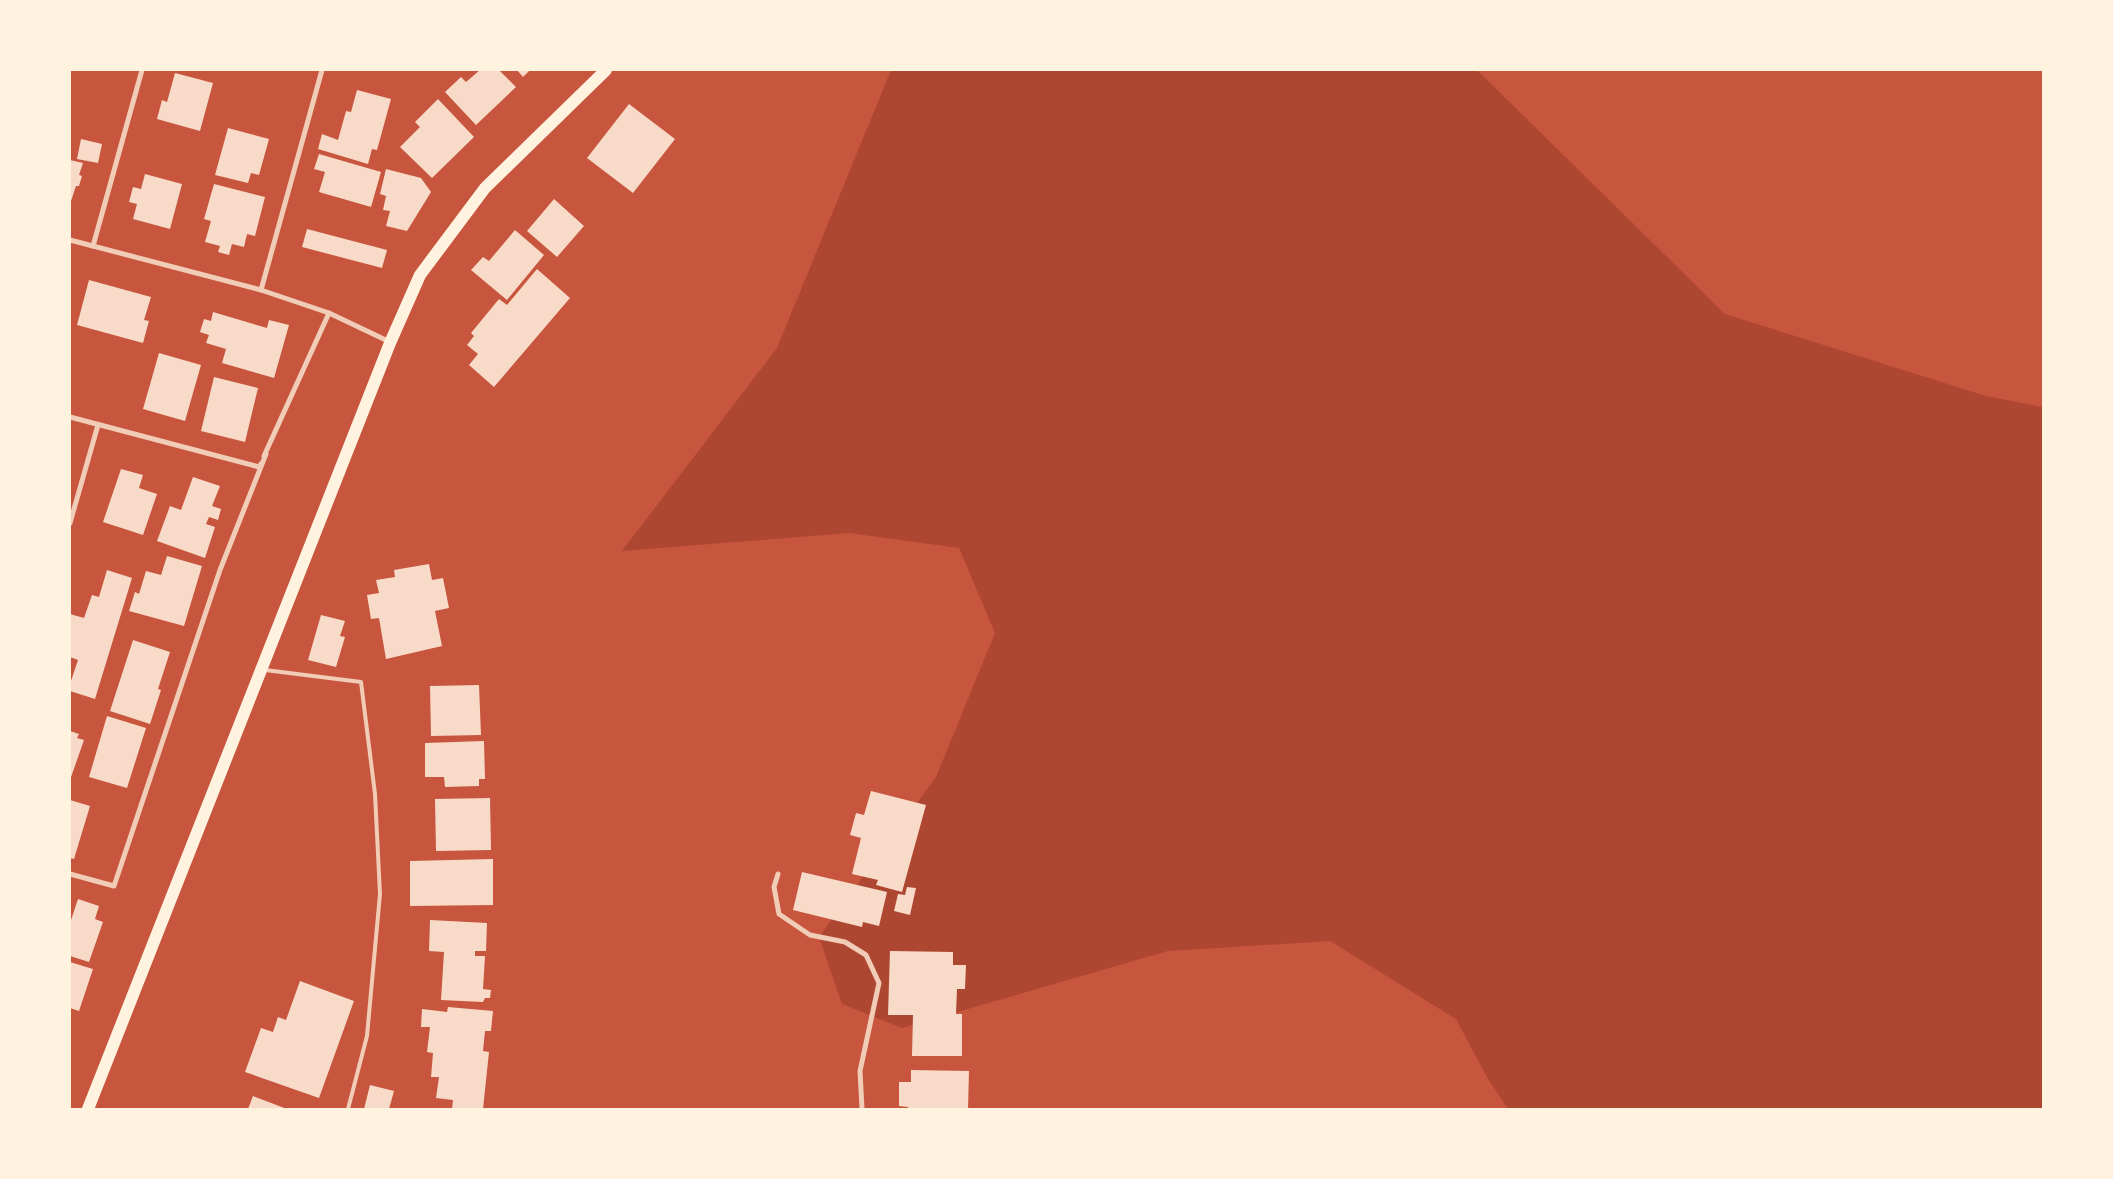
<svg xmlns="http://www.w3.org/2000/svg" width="2113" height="1179" viewBox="0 0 2113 1179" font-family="'Nunito Sans',sans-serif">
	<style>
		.green { fill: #ae4732 }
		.building { fill: #f7dbc8 }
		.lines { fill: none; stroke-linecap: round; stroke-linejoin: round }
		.service { stroke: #f1ccb7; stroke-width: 4 }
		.minor { stroke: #f1ccb7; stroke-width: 5 }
		.primary { stroke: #fff3e0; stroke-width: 12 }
	</style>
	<rect width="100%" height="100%" fill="#c8553d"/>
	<polygon class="green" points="891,70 1477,70 1725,314 1986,396 2043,407 2043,1109 1508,1109 1488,1079 1456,1019 1330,941 1168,951 902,1028 842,1004 819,937 936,777 995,633 959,548 849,533 622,551 777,348"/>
	<g class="building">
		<polygon points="480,70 499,70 516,87 476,125 445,92 461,77 466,82"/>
		<polygon points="517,70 530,70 523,77"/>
		<polygon points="175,73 213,83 200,131 157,119 162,100 167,102"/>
		<polygon points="357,90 391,99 377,150 372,149 368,164 318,149 322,134 338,140 346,111 351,112"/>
		<polygon points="438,99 474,137 432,178 400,147 420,127 415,122"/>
		<polygon points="629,104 675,139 633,193 587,158"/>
		<polygon points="228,128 269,139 259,175 251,173 248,183 215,175"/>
		<polygon points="81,139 102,144 98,163 77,159"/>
		<polygon points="319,154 381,172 371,207 319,192 325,172 314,169"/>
		<polygon points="70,160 83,163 79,175 82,176 79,186 76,186 70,204"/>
		<polygon points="386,169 421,178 431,192 407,231 386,226 390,211 383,210 386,196 380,194"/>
		<polygon points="145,174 182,184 170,229 133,219 137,204 129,202 133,187 141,189"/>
		<polygon points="214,184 265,197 255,236 247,234 244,247 232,244 229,255 218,252 220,246 205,242 211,221 204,219"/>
		<polygon points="554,199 584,226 557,257 527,231"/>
		<polygon points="307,229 387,250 382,268 302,247"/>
		<polygon points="515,230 544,255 507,300 471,270 483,257 489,261"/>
		<polygon points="537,269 570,298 494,387 469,365 478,354 467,345 474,336 471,333 499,299 507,305"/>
		<polygon points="89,280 151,297 144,320 149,321 143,343 77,325"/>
		<polygon points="213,312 267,328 269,320 289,325 274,378 222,363 226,349 206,343 209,335 200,332 204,319 211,321"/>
		<polygon points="159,353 201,365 185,421 143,409"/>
		<polygon points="214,377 258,388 245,442 201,431"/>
		<polygon points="121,469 143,475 139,488 157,494 143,535 103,522"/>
		<polygon points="193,477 220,486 212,506 221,509 218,520 209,517 206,524 215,527 205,558 157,541 170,506 181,510"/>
		<polygon points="167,556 202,566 184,626 129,611 135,592 139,594 146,571 161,575"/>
		<polygon points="429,564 432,580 443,578 449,608 435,611 442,646 386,659 379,618 371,619 367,595 379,593 376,580 395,577 394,570"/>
		<polygon points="107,570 132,578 95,699 70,691 70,684 78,660 70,657 70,614 84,618 92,595 99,597"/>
		<polygon points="321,615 345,621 340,636 345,637 336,667 308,660"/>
		<polygon points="133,640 170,652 158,689 161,690 150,724 110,711"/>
		<polygon points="479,685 481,735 431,736 430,686"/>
		<polygon points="107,716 146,728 127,788 89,777"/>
		<polygon points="70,731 79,734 77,738 84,740 70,780"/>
		<polygon points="484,741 485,779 479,779 479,786 445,787 444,777 425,777 425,743"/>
		<polygon points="871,791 926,805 902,892 876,885 878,880 852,874 861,838 850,835 856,813 864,815"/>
		<polygon points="490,798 491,850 436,851 435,799"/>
		<polygon points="70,800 90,806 74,859 70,858"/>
		<polygon points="493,859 493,905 410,906 410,861"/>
		<polygon points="802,872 887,892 879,926 863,922 862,927 793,910"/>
		<polygon points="907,887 916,888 910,915 894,911 898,894 905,895"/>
		<polygon points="78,899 99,906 95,919 103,922 89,962 70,956 70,923"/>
		<polygon points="430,920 487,923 486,951 475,951 475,956 485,956 483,989 491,990 490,998 485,998 483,1002 441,1000 444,952 429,951"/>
		<polygon points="890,951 953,952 953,965 966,965 965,989 957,989 956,1014 962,1014 962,1056 912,1056 913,1015 888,1015"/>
		<polygon points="70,962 93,969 79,1011 70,1008"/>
		<polygon points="300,981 354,1001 319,1098 245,1072 261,1028 273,1032 278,1017 286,1020"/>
		<polygon points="448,1007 493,1011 491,1031 485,1031 483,1051 489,1052 483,1109 452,1109 453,1100 436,1098 439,1077 431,1077 433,1053 427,1052 430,1027 421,1027 422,1009 447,1012"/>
		<polygon points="911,1070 969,1071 968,1109 908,1109 908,1107 899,1106 899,1082 911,1082"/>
		<polygon points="370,1085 394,1091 389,1109 364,1109"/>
		<polygon points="253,1096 287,1109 248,1109"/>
	</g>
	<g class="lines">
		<polyline class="service" points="265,670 361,682 375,794 380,894 367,1036 348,1109"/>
		<g class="minor">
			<polyline points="70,240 261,290 329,313 390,342"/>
			<polyline points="93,246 142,70"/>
			<polyline points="261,290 322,70"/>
			<polyline points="70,417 259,467 261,464"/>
			<polyline points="264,456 329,313"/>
			<polyline points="70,523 98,425"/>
			<polyline points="70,874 114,886 220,570 266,454"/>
			<polyline points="778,874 774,887 779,914 810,935 845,942 866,955 879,983 860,1071 862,1109"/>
		</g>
		<polyline class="primary" points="88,1109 390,343 420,275 485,188 606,70"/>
	</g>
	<rect width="2113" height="1179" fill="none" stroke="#fff3e0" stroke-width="142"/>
</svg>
